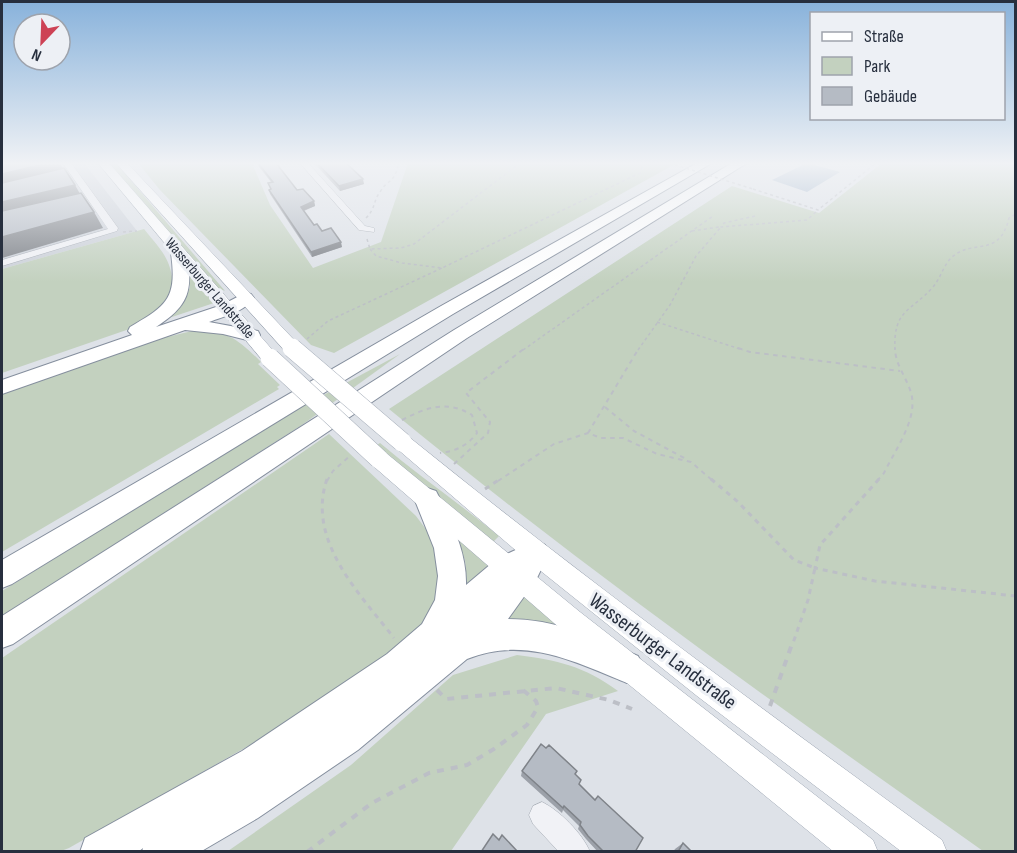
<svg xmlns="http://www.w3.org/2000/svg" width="1017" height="853" viewBox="0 0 1017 853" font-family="'Sofia Sans Condensed',sans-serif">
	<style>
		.built { fill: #ccd1d9 }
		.green { fill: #c3d1bf }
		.water { fill: #99afc8 }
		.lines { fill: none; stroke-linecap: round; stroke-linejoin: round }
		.minor-casing { stroke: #a3a9b2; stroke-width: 1 }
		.major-casing { stroke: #9da6b3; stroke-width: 1 }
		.highway-casing { stroke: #858f9e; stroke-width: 2 }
		.path-far3 { stroke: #bcbfc6; stroke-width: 1.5; stroke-dasharray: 3 3; stroke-linecap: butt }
		.path-far2 { stroke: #bcbfc6; stroke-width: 2; stroke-dasharray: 4.5 4.5; stroke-linecap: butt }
		.path-far1 { stroke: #bcbfc6; stroke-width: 3; stroke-dasharray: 5 5; stroke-linecap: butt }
		.path { stroke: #bcbfc6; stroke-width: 4; stroke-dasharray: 7 7; stroke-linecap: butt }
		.minor { fill: #f1f2f6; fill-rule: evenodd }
		.major { fill: #fff; fill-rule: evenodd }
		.highway { fill: #fff; fill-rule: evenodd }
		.major-bridge-far1-casing { stroke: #9da6b3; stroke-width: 16; stroke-linecap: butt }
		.major-bridge-casing { stroke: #9da6b3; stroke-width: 20; stroke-linecap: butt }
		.path-bridge { stroke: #bcbfc6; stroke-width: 1.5; stroke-dasharray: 3 3; stroke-linecap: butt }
		.major-bridge-far1 { stroke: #fff; stroke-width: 15 }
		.major-bridge { stroke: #fff; stroke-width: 19 }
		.wall { fill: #9ca1a9 }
		.shaded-wall { fill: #7f8389 }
		.building { fill: #b5bbc4; stroke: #7f8389; stroke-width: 1.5 }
		.labels { text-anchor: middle; stroke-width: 6; stroke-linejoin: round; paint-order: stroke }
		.far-street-label { font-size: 15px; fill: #272f3e; stroke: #edf0f5 }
		.near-street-label { font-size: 21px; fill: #272f3e; stroke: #edf0f5 }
	</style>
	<rect width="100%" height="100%" fill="#dee2e8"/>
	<polygon class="built" points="2,163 84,163 137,231 2,269"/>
	<g class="green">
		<polygon points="109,163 114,163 122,170 225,291 217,288"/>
		<polygon points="138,163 252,163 270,205 313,268 381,242 408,163 677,163 334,353 311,345 160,190"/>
		<path d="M882,163H1015V851H983C782,709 580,566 389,409L732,186L819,213Z"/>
		<path d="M144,229C166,256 172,260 174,296L141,325L2,373V269Z"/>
		<polygon points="191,276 214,303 163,320 185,300 190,287 187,278"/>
		<path d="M192,331C227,330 237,338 261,362L258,364L280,385L277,387L279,389L2,552V391L142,343Z"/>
		<polygon points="400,354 302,425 2,616 2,591 290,413"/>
		<polygon points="329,434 416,516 434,540 445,581 426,624 329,700 69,848 61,851 2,851 2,658"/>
		<path d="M380,443C419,476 460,504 499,536L492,543L377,445Z"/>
		<polygon points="461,540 490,567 467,587 465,560 458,544"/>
		<polygon points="526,596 569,633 494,628"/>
		<path d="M517,655C557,660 584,666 618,691L546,714L451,851H228L351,765L453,675Z"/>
	</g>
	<polygon class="water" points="807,163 840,172 807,192 772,180"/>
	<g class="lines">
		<defs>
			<g id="minor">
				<polygon points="63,163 71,163 118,228 117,231 2,266 2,260 108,229"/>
				<polygon points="300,163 308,163 365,226 374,228 374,232 359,230"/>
				<path d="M542,802C559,810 583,834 590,852H559L533,824L529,815L533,806Z"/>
			</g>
			<g id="major">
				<polygon points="98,163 109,163 276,354 279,358 276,362 264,362"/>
				<polygon points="116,163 127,163 297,343 299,347 297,351 285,351"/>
				<path d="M402,435L409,437C582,577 762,709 942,840L947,852H902L697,696L527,560L395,447L392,442L395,437Z"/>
				<polygon points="379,451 386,453 580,612 873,840 878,852 834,852 562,630 372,465 369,459 372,453"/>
			</g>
			<g id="highway">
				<polygon points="697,163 712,163 453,314 12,584 2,588 2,560 441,306"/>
				<polygon points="732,163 747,163 467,338 13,644 2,648 2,616 454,330"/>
				<path d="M179,248L187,253C193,291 189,306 156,327L222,305L245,293L251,294L254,298C244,312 225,316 209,322L258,331L260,335L258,339L251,341L223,334L185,330L2,394V380L132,335L128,331L130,327C168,305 177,298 171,253Z"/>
				<path d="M427,488L436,491C451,520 467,552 466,585L498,558L535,541L545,545L549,553L536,580L508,619C555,619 596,637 638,656L643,667L638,678L627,683C573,661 524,636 467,659L358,750L258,818L200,852H142L143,848L138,852H80L85,838L242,751L387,654L422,624L435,600L438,576L434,548L414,498L418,491Z"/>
			</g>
		</defs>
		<use href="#minor" class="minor-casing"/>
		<use href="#major" class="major-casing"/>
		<use href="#highway" class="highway-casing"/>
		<g class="path-far3">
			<polyline points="658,163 667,166"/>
			<polyline points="753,189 818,210 876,163"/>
			<polyline points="755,216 724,223 721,227 807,220 818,210"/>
			<path d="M366,218C376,208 373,201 380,192C389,177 393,186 399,163"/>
			<polyline points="692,231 719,227"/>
			<polyline points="123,232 137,231"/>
			<polyline points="367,239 370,249 401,248 414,244 520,163"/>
			<polyline points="370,249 376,256 402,263 442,268 640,173 642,167 638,163"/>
			<polyline points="657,322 743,350"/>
			<polyline points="307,339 328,321 442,268"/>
			<polyline points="523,350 713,216"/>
			<polyline points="638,350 670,305 696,256 721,227"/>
			<path d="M895,350C893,309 911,312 933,287C940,279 943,267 950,259C971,237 999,260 1009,218L1016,214"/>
		</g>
		<g class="path-far2">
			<polyline points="738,348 750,352 900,371"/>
			<polyline points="605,407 634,431 688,460"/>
			<path d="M402,420C427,407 447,400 472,415L477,433C467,446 456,451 440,453"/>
			<polyline points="588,433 639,348"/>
			<polyline points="454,464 488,433 490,422 466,393 525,348"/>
			<polyline points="327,481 333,471 351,455"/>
			<polyline points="498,481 554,444 588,433 601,438 623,438 657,454 691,462 713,481"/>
			<path d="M877,481L884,473C894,452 916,422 912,397C909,380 895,366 895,348"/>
		</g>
		<g class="path-far1">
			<path d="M327,479C306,540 359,593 394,638"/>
			<polyline points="711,479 738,502 794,560 815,568 808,600 792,646"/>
			<polyline points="879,479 820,545 815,568 875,581 1016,596"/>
			<polyline points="485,489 500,479"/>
		</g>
		<g class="path">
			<polyline points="437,690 446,699 556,688 609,700 632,709"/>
			<polyline points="770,706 792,644"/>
			<polyline points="307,852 372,803 429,773 467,765 494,749 527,725 538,707 536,701 523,690"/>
		</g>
		<use href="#minor" class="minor"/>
		<use href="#major" class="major"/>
		<use href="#highway" class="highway"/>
		<defs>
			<polyline id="major-bridge-far1" points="291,347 294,350"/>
			<g id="major-bridge">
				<polyline points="292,348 402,442"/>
				<polyline points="270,358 379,459"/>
			</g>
		</defs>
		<use href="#major-bridge-far1" class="major-bridge-far1-casing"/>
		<use href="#major-bridge" class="major-bridge-casing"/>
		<polyline class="path-bridge" points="669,163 753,189"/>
		<use href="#major-bridge-far1" class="major-bridge-far1"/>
		<use href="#major-bridge" class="major-bridge"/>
	</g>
	<g class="wall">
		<polygon points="256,163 276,163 297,190 314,201 315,206 304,211 314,225 342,247 312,257 270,194 269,190 271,190 268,183 271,182"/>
		<polygon points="314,163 346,163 364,184 340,191"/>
		<polygon points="522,771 575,775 579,785 635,852 598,852 586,839 578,829 579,826 563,810 562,813 521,776"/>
		<polygon points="683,843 692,852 673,852 675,849"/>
	</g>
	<g class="shaded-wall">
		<polygon points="48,163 60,163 67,176 2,192 2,174"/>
		<polygon points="363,179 364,184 340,191 339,186"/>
		<polygon points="75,185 84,201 2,221 2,202"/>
		<polygon points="314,201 315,206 302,211 301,207"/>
		<polygon points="94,212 103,228 2,258 2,237"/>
		<polygon points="341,242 342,247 312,257 311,252"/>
	</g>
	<g class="building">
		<polygon points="2,163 48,163 2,174"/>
		<polygon points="258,163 276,163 297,190 303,189 314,201 301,207 314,225 317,224 322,231 331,228 341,242 311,252 269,190 271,189 268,183 273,182"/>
		<polygon points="317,163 346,163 363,179 339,186"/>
		<polygon points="64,168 75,185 2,202 2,183"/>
		<polygon points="81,193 94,212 2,237 2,211"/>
		<polygon points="541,744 546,748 549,745 577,771 575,774 581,780 579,784 595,800 598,796 643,838 635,852 604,852 588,836 580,825 581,822 564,806 563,808 522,771"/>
		<polygon points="493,834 499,840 502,835 518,852 481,852"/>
		<polygon points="683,843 692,852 678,852"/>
	</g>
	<linearGradient id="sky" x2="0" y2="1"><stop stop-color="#88b2db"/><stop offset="0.58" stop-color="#f0f2f5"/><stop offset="1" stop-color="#f0f2f5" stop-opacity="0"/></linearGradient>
	<rect width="1017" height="282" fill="url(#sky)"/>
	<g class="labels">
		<g class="far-street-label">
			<text transform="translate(210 288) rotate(49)" y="5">Wasserburger Landstraße</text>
		</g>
		<g class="near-street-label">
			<text transform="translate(663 651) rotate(37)" y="7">Wasserburger Landstraße</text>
		</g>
	</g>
	<rect width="1017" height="853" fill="none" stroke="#272f3e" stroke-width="6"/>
	<rect x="810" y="12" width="195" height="108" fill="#edf0f5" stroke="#9ea3ac" stroke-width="1.5"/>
	<rect x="822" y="32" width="30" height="9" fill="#ffffff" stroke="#9ea3ac" stroke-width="1.5"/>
	<text x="864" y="42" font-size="18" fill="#272f3e">Straße</text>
	<rect x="822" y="57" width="30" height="18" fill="#c3d1bf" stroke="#9ea3ac" stroke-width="1.5"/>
	<text x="864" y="72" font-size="18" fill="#272f3e">Park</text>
	<rect x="822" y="87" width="30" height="18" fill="#b5bbc4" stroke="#9ea3ac" stroke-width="1.5"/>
	<text x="864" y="102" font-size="18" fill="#272f3e">Gebäude</text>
	<g transform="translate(42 42) rotate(203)"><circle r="28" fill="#edf0f5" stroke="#9ea3ac" stroke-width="1.5"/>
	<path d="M0-4.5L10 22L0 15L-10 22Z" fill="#cd4255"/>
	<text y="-9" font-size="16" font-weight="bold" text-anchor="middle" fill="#272f3e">N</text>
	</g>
</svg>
